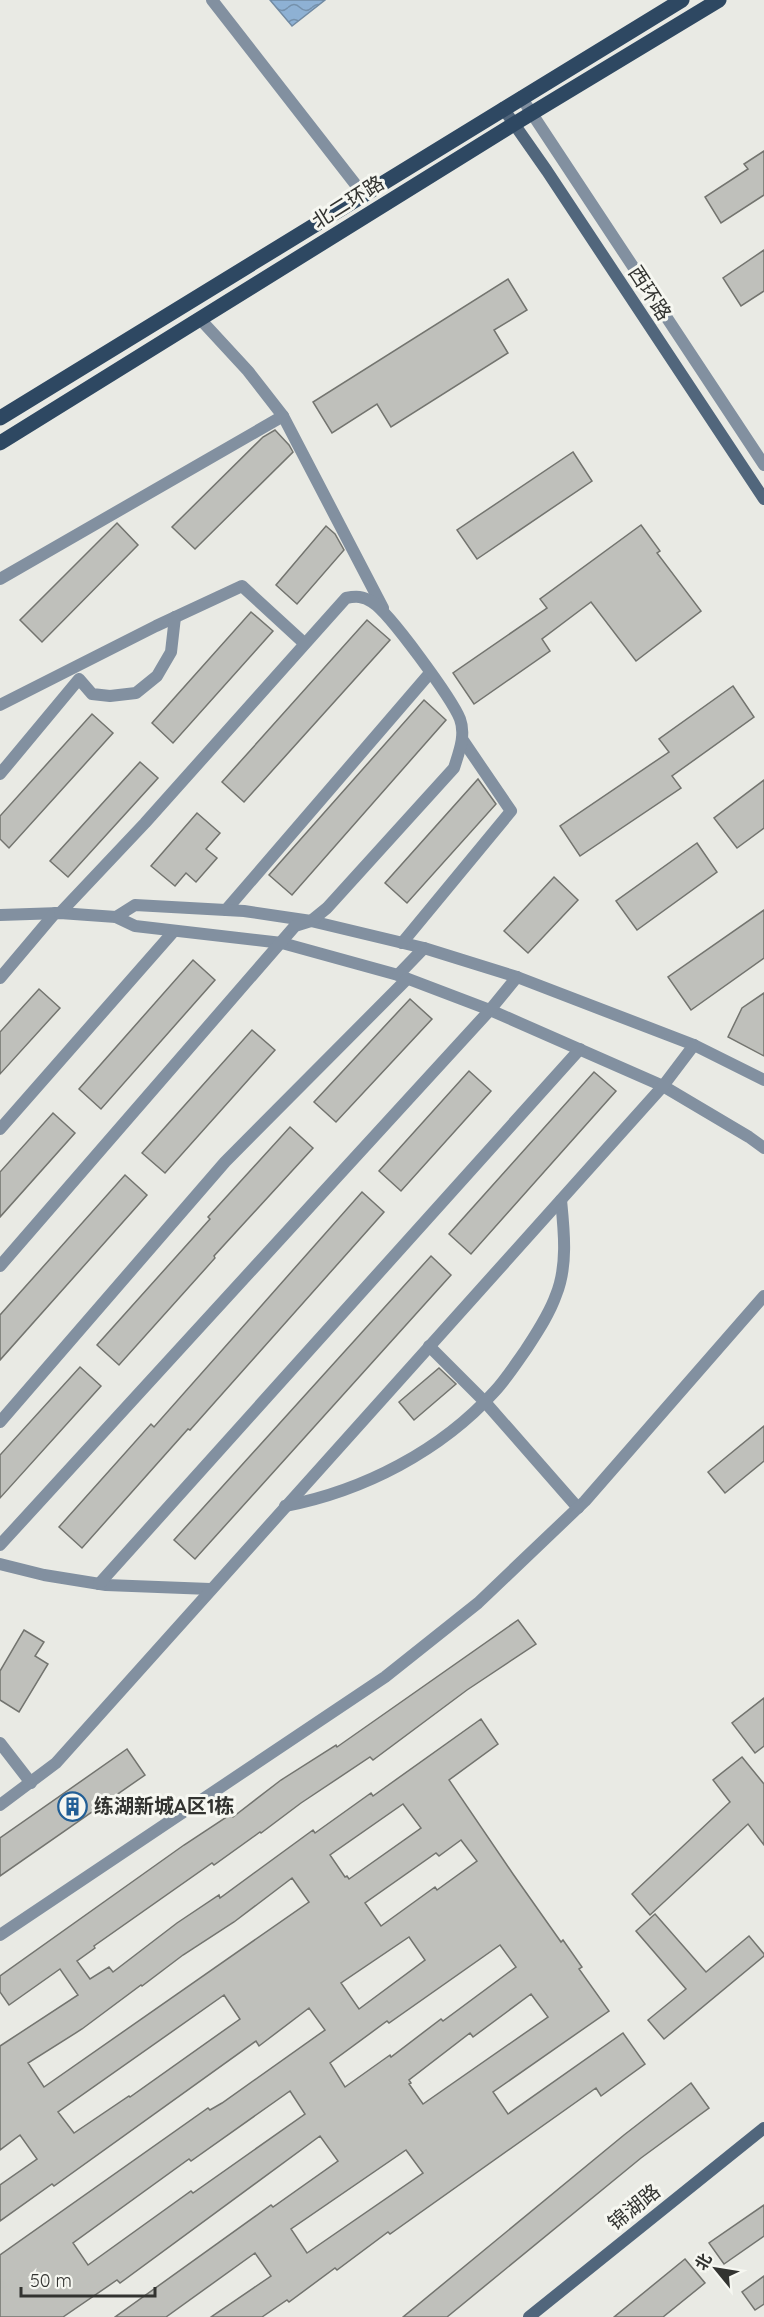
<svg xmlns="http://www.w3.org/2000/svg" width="764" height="2317" viewBox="0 0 764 2317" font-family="Quicksand,'Noto Sans SC',sans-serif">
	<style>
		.water { fill: url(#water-waves); stroke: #728ba3; stroke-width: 1.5 }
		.building { fill: #bfc0bb; stroke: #73746f; stroke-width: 1.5; fill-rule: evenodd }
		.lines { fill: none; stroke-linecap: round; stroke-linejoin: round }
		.minor { stroke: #8290a0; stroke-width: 12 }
		.tertiary { stroke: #8290a0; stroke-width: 12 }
		.secondary { stroke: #51667c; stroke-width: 12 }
		.primary { stroke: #2e4862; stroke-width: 15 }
		.labels { text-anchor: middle; stroke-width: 6; stroke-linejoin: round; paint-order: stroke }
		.street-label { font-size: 20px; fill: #323330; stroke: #f6f7f1 }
		.poi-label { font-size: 20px; font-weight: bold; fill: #323330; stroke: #f6f7f1; text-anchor: start }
	</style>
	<defs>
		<pattern id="water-waves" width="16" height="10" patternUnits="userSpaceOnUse" patternTransform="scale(1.5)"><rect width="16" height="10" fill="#8eb1d4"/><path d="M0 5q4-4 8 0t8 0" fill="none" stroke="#7591ac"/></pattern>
	</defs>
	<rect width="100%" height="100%" fill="#e9eae4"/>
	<polygon class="water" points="270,0 325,0 292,26"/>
	<g class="building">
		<polygon points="764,151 764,195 721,223 705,197 748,169 744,164"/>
		<polygon points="764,250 764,291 741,306 723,278"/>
		<polygon points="508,279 527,310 494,330 508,353 391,427 377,404 332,433 313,402"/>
		<polygon points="275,430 289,445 293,452 195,549 172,527 263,437"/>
		<polygon points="573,452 592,481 477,559 457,530"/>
		<polygon points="117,523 138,545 42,642 20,620"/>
		<polygon points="641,525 660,551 657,553 701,611 636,661 591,602 542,639 550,651 474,704 453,673 547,608 540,599"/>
		<polygon points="326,526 335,534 344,550 297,604 276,585"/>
		<polygon points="251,612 273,631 173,743 152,723"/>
		<polygon points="367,620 390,640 244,802 222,782"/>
		<polygon points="733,686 754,717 672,776 681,788 580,856 560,826 669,752 659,739"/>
		<polygon points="424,700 446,720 292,895 269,875"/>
		<polygon points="92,714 113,733 9,848 0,839 0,816"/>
		<polygon points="140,762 158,778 68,877 50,861"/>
		<polygon points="478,779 496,804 407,903 385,883"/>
		<polygon points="764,780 764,828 737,848 714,818"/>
		<polygon points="197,813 220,833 206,849 217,858 196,882 186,873 175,886 151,866"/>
		<polygon points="697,843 717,872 637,930 616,901"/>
		<polygon points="554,877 578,900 528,953 504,931"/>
		<polygon points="764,910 764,958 691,1010 668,977"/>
		<polygon points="193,960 215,980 101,1109 79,1089"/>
		<polygon points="39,989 60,1008 0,1074 0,1032"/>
		<polygon points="764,993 764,1056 728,1037 742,1008"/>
		<polygon points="410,999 432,1019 336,1122 314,1102"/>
		<polygon points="252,1030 275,1050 165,1173 142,1153"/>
		<polygon points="469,1071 491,1091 401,1191 379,1171"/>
		<polygon points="594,1072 616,1091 471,1254 449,1234"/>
		<polygon points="53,1113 75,1133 0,1217 0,1172"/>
		<polygon points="290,1127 313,1148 214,1256 215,1258 119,1365 97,1345 210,1219 208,1217"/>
		<polygon points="125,1175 147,1195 0,1360 0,1315"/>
		<polygon points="362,1192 384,1212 190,1430 188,1429 82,1548 59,1527 151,1424 154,1427"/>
		<polygon points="431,1256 451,1275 195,1559 174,1540"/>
		<polygon points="80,1367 101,1386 0,1498 0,1455"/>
		<polygon points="439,1368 456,1384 414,1420 399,1402"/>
		<polygon points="764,1426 764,1461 725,1493 708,1472"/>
		<path d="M518,1620L536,1644L467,1690L373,1760L370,1757L301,1803L261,1833L260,1832L214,1865L212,1863L94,1946L95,1948L77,1961L90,1979L109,1967L113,1972L177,1923L219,1895L220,1898L313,1830L315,1833L371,1793L373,1796L481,1719L498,1744L449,1780L513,1874L561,1942L563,1940L582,1967L579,1969L609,2011L493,2092L508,2114L623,2033L645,2064L601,2096L596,2088L390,2234L388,2232L337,2270L335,2268L289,2302L287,2300L262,2317H211L271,2276L255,2253L166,2317H115L271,2205L273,2207L338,2161L320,2136L120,2283L117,2280L63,2317H0V2255L208,2108L210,2110L222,2103L325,2030L309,2008L259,2046L256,2041L54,2186L52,2184L0,2221V2185L37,2159L20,2135L0,2150V2046L78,1995L60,1969L9,2005L0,1992V1976L184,1845L231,1814L233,1817L281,1780L336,1745L337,1747ZM403,1804L421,1828L349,1879L347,1876L345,1877L330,1855ZM461,1840L477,1861L437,1890L435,1887L381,1926L365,1903L436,1853L439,1856ZM292,1878L309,1902L44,2087L28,2063L82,2029L141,1985L142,1986L183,1955L234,1922ZM409,1937L425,1960L359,2009L341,1983ZM500,1945L516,1967L443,2021L441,2019L391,2057L390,2055L345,2087L330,2063L387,2021L389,2023ZM531,1994L548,2017L423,2104L409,2084L411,2083L409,2080L470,2033L473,2037ZM224,1995L240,2019L130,2097L129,2096L74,2133L58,2112ZM290,2091L305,2114L193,2193L191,2191L88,2265L73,2243L189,2159L191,2161ZM406,2150L423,2173L307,2253L291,2229Z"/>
		<polygon points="24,1630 44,1642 35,1656 48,1664 19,1712 0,1700 0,1671"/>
		<polygon points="764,1698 764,1746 755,1753 732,1723"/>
		<polygon points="127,1749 145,1775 0,1876 0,1838"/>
		<polygon points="742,1757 764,1784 764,1845 748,1824 650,1915 632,1894 730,1802 713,1780"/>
		<polygon points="655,1914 706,1972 749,1936 764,1954 764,1956 664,2039 648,2020 686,1989 636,1931"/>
		<polygon points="691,2083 709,2108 641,2158 447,2317 403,2317 624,2135"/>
		<polygon points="764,2205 764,2236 724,2264 709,2243"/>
		<polygon points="685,2259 705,2283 663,2317 614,2317"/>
		<polygon points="764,2276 764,2304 755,2310 742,2292"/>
	</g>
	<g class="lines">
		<g class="minor">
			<polyline points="200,319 248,371 283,416"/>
			<polyline points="0,579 283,416 383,608"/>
			<polyline points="0,705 156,626 242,586 304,643"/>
			<polyline points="0,774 79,679 92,694 110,696 136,693 157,676 171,652 175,617"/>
			<polyline points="226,910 430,673"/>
			<polyline points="0,915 60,913 116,917 135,926 282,943 398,975 490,1010 663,1086 749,1137 764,1148"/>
			<polyline points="116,917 135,905 244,911 311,921 424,948 517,977 694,1045 764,1080"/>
			<polyline points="402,943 511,811 462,739"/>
			<polyline points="398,975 424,948"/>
			<polyline points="0,978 55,913"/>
			<polyline points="0,1129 174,931"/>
			<path d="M0,1266L295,926L311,921L327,908L454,768C459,752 466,735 460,719C452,699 389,612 372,602C363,596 356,596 346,598L145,823L60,913"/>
			<polyline points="429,1346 485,1402 578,1508"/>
			<polyline points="0,1422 225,1162 407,979"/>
			<path d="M285,1506C363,1491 441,1451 495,1391C506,1379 515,1365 525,1351C536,1334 549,1315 556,1295C568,1266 564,1230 561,1200"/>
			<polyline points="0,1545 490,1010 517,977"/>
			<polyline points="0,1564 44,1575 106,1585 210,1589"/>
			<polyline points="99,1584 580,1049"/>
			<polyline points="0,1743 31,1783"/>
			<polyline points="0,1805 56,1763 663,1086 694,1045"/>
		</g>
		<g class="tertiary">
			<polyline points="212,0 363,194"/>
			<polyline points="521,97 764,465"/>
			<polyline points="0,1935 385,1677 478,1603 585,1501 764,1296"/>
		</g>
		<g class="secondary">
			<polyline points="503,108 547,171 764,499"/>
			<polyline points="529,2317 764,2128"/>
		</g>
		<g class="primary">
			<polyline points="0,418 682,0"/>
			<polyline points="0,443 514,124 719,0"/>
		</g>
	</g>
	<defs>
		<symbol id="building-ring" viewBox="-11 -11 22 22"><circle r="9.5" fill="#f6f7f1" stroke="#225f96" stroke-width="1.5"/><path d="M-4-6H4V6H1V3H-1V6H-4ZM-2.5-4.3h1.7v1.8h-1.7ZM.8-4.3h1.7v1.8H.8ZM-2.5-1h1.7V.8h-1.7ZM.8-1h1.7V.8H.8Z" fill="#225f96"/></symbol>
	</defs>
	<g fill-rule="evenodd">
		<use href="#building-ring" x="56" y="1790" width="33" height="33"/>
	</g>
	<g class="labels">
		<g class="street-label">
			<text transform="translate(348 202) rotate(-32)" y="7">北二环路</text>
			<text transform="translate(650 293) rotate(57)" y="7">西环路</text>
			<text transform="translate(634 2207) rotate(-39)" y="7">锦湖路</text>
		</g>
		<g class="poi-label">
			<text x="94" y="1813">练湖新城A区1栋</text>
		</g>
	</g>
	<g transform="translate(716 2269) rotate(300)" stroke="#f6f7f1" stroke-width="4.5" paint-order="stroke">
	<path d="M0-4.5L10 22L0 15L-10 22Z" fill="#323330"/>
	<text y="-9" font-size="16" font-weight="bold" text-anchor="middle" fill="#323330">北</text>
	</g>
	<path d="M21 2287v9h134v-9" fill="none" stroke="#323330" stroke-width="3"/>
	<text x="30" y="2287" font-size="18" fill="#323330" stroke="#f6f7f1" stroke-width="4.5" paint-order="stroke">50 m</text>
</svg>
